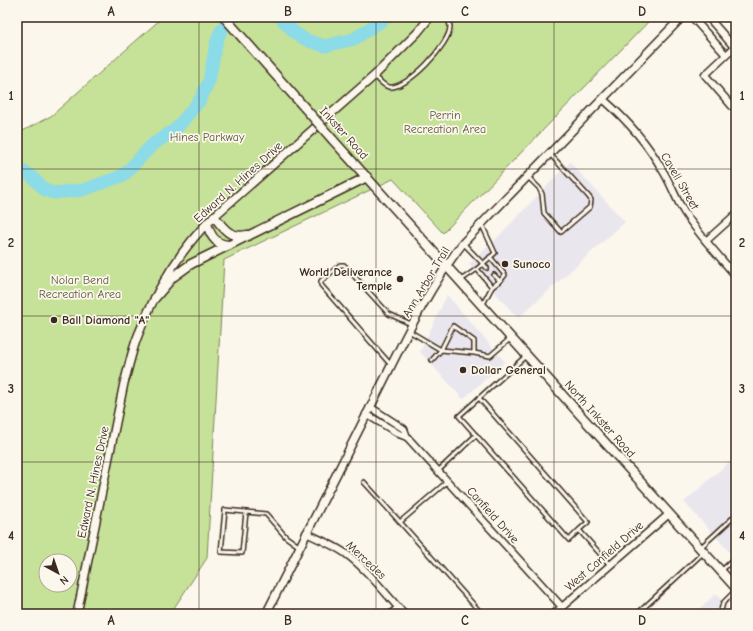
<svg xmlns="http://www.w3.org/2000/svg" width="753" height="631" viewBox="0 0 753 631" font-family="'Comic Neue',sans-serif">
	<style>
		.built { fill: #eae6ee }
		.green { fill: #c6e198; stroke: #80865b; fill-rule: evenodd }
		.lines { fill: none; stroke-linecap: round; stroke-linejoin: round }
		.river { stroke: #8cdbe9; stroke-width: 13 }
		.service-casing { stroke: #3b2a1e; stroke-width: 6 }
		.minor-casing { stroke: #3b2a1e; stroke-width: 9 }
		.tertiary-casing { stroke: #3b2a1e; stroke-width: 10 }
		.secondary-casing { stroke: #3b2a1e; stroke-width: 11 }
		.service { stroke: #fbf7ec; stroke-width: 3 }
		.minor { stroke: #fbf7ec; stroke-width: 6 }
		.tertiary { stroke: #fbf7ec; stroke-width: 7 }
		.secondary { stroke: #fbf7ec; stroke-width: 8 }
		.secondary-bridge-casing { stroke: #3b2a1e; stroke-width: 11; stroke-linecap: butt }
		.secondary-bridge { stroke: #fbf7ec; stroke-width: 8 }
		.grid { fill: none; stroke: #3b2a1e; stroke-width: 1; stroke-opacity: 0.55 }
		.poi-dot { fill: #3b2a1e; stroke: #fbf7ec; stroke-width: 1.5 }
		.labels { text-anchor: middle; stroke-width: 3.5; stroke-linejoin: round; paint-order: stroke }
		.park-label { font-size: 12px; fill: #5e583c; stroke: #fbf7ec }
		.street-label { font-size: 12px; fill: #3b2a1e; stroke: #fbf7ec }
		.poi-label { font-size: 12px; font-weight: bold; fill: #3b2a1e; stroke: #fbf7ec; text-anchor: start }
		.neatline { fill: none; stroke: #3b2a1e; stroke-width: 1.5 }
		.grid-label { font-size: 13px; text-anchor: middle; font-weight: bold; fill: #3b2a1e }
	</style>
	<rect width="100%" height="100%" fill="#fbf7ec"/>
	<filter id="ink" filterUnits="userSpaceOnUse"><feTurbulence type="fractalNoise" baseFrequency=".025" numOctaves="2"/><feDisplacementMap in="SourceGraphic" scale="8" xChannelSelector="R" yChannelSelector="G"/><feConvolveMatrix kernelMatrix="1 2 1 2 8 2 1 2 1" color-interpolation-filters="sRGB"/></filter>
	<g filter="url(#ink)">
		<g class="built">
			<polygon points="570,162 625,222 518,318 469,264 495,240"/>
			<polygon points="447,295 505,362 463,399 420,352"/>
			<polygon points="736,456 736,559 684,502"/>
			<polygon points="716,594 733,614 693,614"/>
		</g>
		<path class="green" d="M163,17H653L443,233L393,179L224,260L207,558L170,614H17V134L51,116ZM46,561H70V585H46Z"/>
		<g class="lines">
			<g class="river">
				<polyline points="280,17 294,32 301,37 309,41 325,46 354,39 387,17"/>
				<polyline points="17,177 22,171 30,175 45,190 54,193 83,190 119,177 126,173 152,145 176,129 200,100 209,81 216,44 220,32 233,17"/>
			</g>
			<defs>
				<g id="service">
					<path d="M375,76C379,80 383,86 389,87C407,90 450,44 450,27C450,22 448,20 445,17"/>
					<polyline points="528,177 539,188 542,194 544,213 561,232 590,207 591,200 589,197 550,154"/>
					<polyline points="463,243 487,268"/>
					<polyline points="490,257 505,275 500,281"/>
					<polyline points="477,269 495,253 482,225"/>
					<polyline points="461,280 477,269 492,287 483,304"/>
					<polyline points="492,287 500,281 494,275"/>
					<polyline points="409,331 441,350 432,360"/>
					<polyline points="474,353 441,350 453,326 474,341 474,353 490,356 511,338"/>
					<polyline points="391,365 321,285 321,281 340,265 344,265 389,314 411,324"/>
					<polyline points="479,398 527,355"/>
					<polyline points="438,471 476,435"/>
					<polyline points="448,481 400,522 482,614"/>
					<polyline points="364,482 400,522"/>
					<polyline points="246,512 225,510 221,552 242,553 246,512 266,514 286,537 300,547"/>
					<polyline points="579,530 588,522 479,398 459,416 569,540 579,530 610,565"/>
					<polyline points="700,548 736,515"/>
					<polyline points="721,571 733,560 736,553"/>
					<polyline points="637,614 703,553"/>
					<polyline points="720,614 723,603 736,590"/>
				</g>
				<g id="minor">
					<polyline points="692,17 726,55"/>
					<polyline points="708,17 734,47"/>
					<polyline points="736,46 705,75 732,106 736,102"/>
					<path d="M603,99C627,120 648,144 663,171C671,184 676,199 684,212C699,235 718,255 736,276"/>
					<polyline points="706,241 736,214"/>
					<polyline points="370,407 404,429 407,437 562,607"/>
					<polyline points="366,414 399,434 407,437"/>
					<path d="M306,533C319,539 333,545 345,553C367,569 385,593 404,614"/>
					<polyline points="391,614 398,608"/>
					<polyline points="554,614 669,514"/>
				</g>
				<g id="tertiary">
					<path d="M77,614L124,383C129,367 132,349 139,333C155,292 179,252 210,220L374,76L418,32L430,17"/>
					<path d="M266,614C304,539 341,464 379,390C404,340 429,287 463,243L682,17"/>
				</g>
				<g id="secondary">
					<polyline points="224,17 304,107"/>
					<polyline points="333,140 736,588"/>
					<path d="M214,216C223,228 230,239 247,235"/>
					<path d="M207,223C210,236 216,245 229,245"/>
					<polyline points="155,298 173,277 191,264 367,177"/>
				</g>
			</defs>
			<use href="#service" class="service-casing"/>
			<use href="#minor" class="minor-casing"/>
			<use href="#tertiary" class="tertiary-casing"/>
			<use href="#secondary" class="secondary-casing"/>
			<use href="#service" class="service"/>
			<use href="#minor" class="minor"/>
			<use href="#tertiary" class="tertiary"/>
			<use href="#secondary" class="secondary"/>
			<defs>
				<polyline id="secondary-bridge" points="304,107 333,140"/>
			</defs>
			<use href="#secondary-bridge" class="secondary-bridge-casing"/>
			<use href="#secondary-bridge" class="secondary-bridge"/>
		</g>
	</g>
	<path class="grid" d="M199,17V614M376,17V614M554,17V614M17,169H736M17,316H736M17,462H736"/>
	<g class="poi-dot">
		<circle cx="505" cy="264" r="4"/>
		<circle cx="400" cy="279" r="4"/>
		<circle cx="54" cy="320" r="4"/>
		<circle cx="463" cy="370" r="4"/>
	</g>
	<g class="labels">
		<g class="park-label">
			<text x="445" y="119">Perrin<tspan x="445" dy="14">Recreation Area</tspan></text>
			<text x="207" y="141">Hines Parkway</text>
			<text x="80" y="284">Nolar Bend<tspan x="80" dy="14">Recreation Area</tspan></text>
		</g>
		<g class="street-label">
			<text transform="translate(344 133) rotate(48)" y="4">Inkster Road</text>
			<text transform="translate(680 181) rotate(60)" y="4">Cavell Street</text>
			<text transform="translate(238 182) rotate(-42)" y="4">Edward N. Hines Drive</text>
			<text transform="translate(426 282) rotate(-59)" y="4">Ann Arbor Trail</text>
			<text transform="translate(600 419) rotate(48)" y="4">North Inkster Road</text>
			<text transform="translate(93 482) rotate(-78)" y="4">Edward N. Hines Drive</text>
			<text transform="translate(493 515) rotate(48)" y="4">Canfield Drive</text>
			<text transform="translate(604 556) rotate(-41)" y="4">West Canfield Drive</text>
			<text transform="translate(366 560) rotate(43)" y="4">Mercedes</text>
		</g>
		<g class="poi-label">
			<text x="513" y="268">Sunoco</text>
			<text x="392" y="276" text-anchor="end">World Deliverance<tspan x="392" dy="14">Temple</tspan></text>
			<text x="62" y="324">Ball Diamond "A"</text>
			<text x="471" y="374">Dollar General</text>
		</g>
	</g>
	<rect width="753" height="631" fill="none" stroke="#fbf7ec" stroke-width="44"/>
	<g transform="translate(58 573) rotate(140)"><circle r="19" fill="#fbf7ec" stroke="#aea59a"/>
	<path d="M0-3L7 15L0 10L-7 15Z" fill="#3b2a1e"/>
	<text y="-6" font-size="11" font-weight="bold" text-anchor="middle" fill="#3b2a1e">N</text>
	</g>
	<rect x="22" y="22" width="709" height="587" class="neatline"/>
	<g class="grid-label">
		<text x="111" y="16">A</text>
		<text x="288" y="16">B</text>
		<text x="465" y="16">C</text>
		<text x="642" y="16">D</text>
		<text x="11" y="100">1</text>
		<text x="742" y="100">1</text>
		<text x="11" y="247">2</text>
		<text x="742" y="247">2</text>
		<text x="11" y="393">3</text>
		<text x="742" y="393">3</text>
		<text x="11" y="540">4</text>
		<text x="742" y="540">4</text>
		<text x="111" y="625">A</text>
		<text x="288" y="625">B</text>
		<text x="465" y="625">C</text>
		<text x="642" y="625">D</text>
	</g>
</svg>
